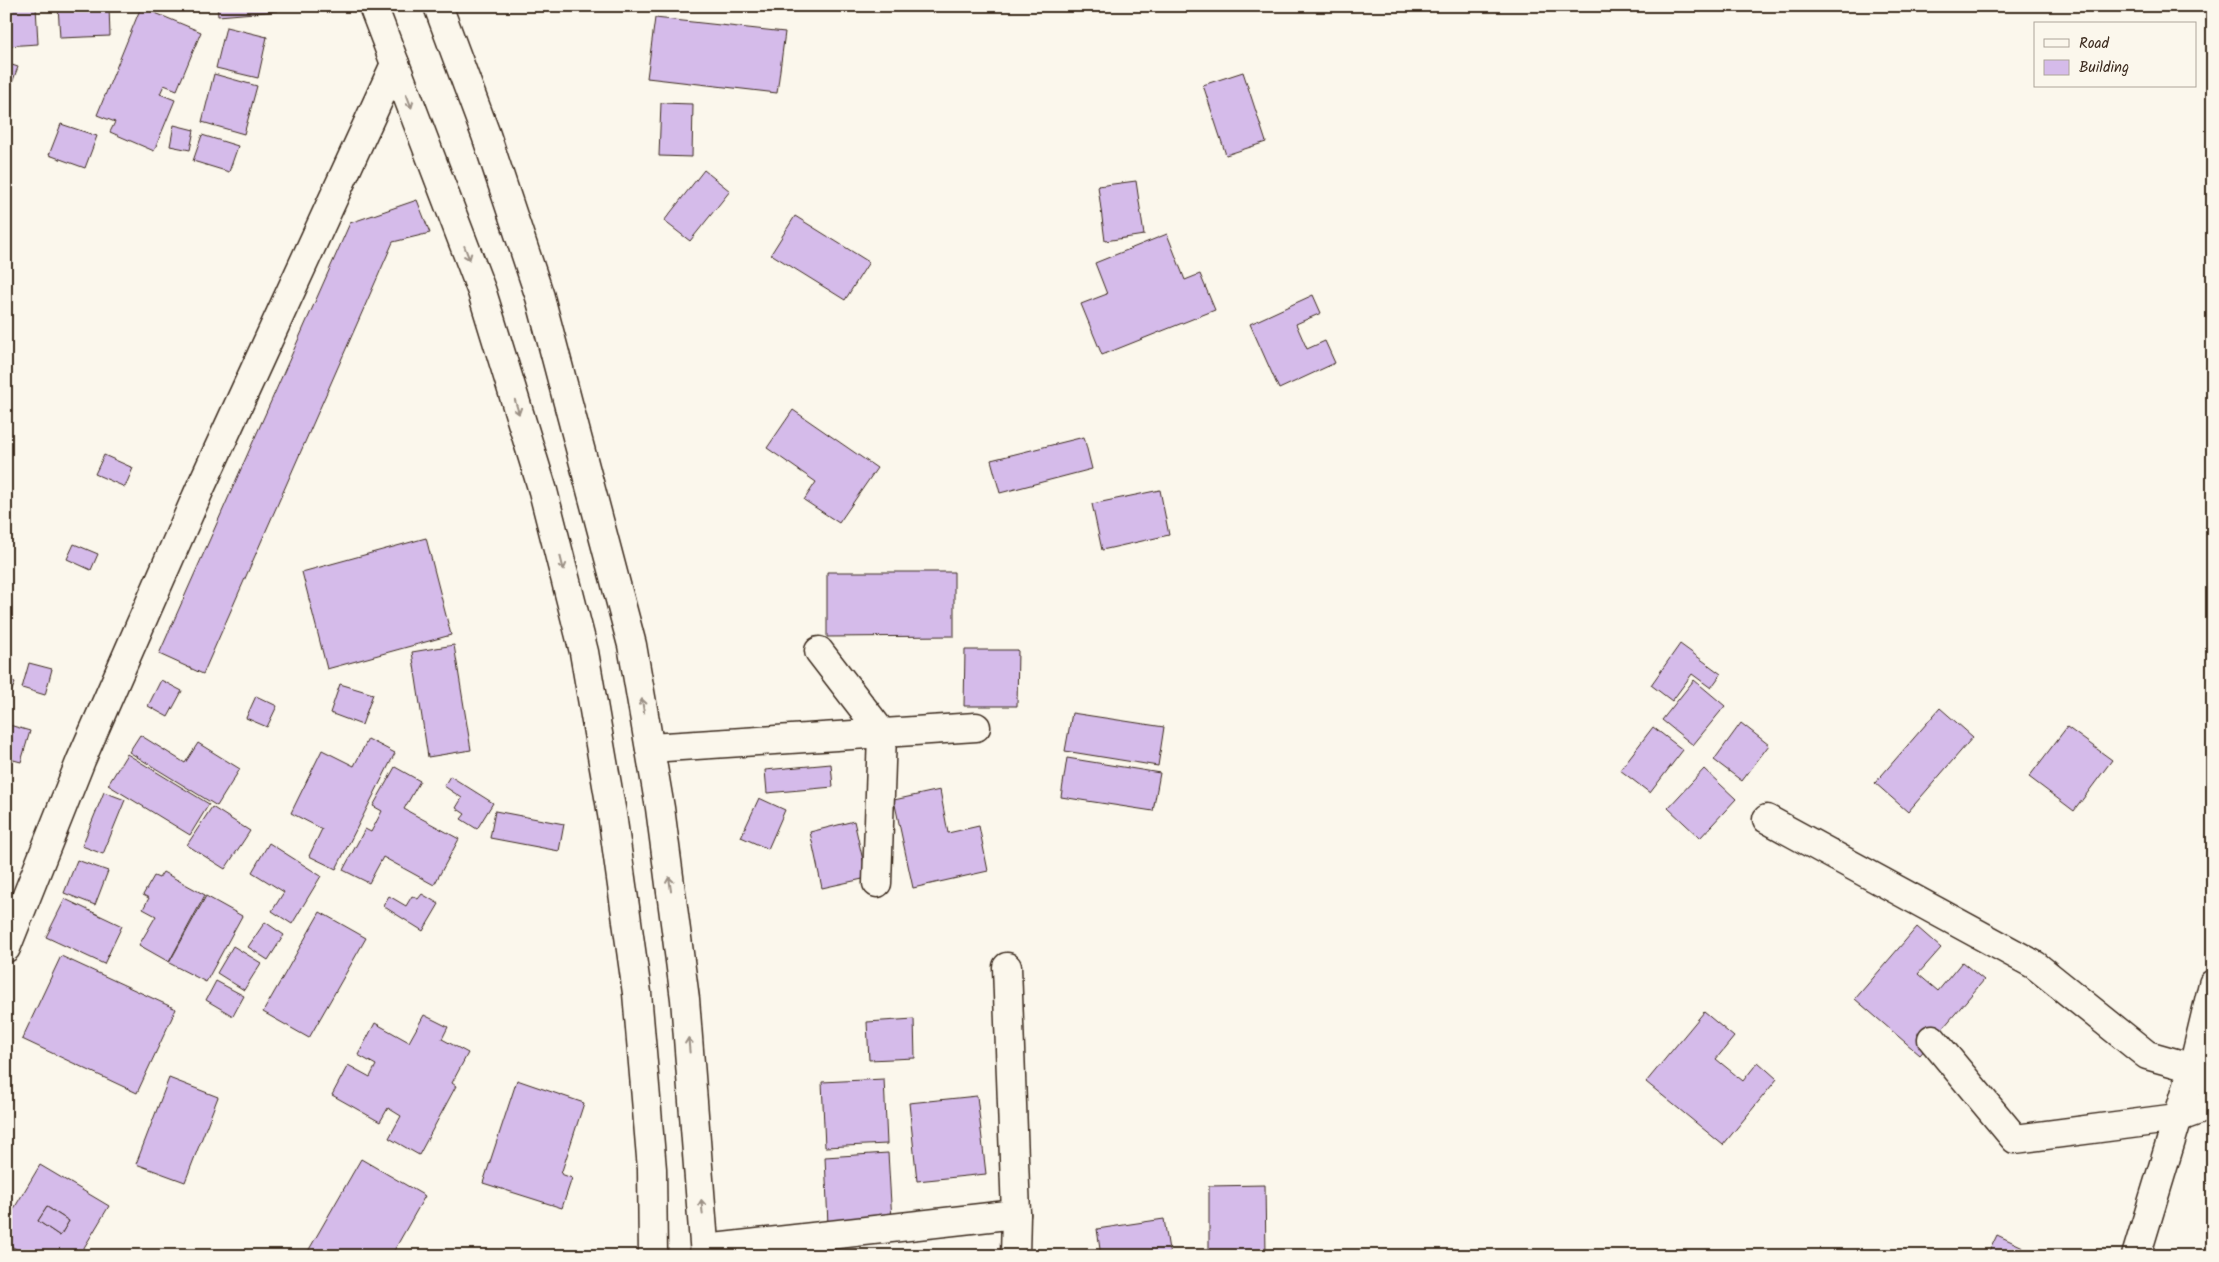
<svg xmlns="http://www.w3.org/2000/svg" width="2219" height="1262" viewBox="0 0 2219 1262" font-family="Kalam,sans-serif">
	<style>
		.building { fill: #d5bbea; stroke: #3b2a1e; fill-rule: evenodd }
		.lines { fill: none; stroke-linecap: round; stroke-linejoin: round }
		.street-casing { stroke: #3b2a1e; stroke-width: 31 }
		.secondary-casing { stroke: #3b2a1e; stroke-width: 31 }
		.street { stroke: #fbf7ec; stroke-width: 28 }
		.secondary { stroke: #fbf7ec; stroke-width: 28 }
		.oneway { stroke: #9b9085 }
	</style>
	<rect width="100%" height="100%" fill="#fbf7ec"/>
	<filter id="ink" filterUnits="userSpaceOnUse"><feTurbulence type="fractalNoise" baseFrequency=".02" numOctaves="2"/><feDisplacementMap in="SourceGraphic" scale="10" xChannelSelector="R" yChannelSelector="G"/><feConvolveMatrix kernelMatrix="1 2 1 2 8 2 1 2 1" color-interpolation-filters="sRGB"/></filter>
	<g filter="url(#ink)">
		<g class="building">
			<polygon points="6,6 36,6 38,44 6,46"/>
			<polygon points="58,6 109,6 110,36 60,38"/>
			<polygon points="217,6 278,6 278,11 218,16"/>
			<polygon points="141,7 201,32 177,90 164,85 160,94 175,100 154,151 110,132 115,122 97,115"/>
			<polygon points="655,18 785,32 777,93 647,78"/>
			<polygon points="226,27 267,37 258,78 216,68"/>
			<polygon points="6,63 18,67 6,99"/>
			<polygon points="1243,72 1266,142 1226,155 1203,85"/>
			<polygon points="214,74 257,86 244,134 202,122"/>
			<polygon points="661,103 693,104 692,157 659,156"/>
			<polygon points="61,124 97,136 85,168 49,155"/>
			<polygon points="174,125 194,130 190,150 170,146"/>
			<polygon points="202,135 238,146 229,172 193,161"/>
			<polygon points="704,170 730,191 690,241 664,221"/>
			<polygon points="1136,181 1144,235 1105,241 1098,186"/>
			<polygon points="417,200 430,233 393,242 203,674 159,654 350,223"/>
			<polygon points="795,216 869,262 845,300 771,254"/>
			<polygon points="1167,234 1185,280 1200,274 1215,310 1102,355 1081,304 1107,294 1095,263"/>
			<polygon points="1313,295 1321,313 1296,324 1307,349 1325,341 1335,363 1279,389 1250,324"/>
			<polygon points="793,410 877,468 839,523 804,500 816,482 767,448"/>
			<polygon points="1084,437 1092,469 1000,493 991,460"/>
			<polygon points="104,455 133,468 125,487 95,474"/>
			<polygon points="1160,490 1169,535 1102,550 1092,504"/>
			<polygon points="6,514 13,517 6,535"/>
			<polygon points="426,538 451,635 327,669 302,572"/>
			<polygon points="74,544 98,554 91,570 67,559"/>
			<polygon points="827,572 954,572 954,636 827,637"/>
			<polygon points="1680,644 1721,674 1711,688 1692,674 1672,701 1651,685"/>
			<polygon points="454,645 471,750 428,757 412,652"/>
			<polygon points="965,650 1018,650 1017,706 964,706"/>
			<polygon points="29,663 52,669 45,695 22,688"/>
			<polygon points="6,679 15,683 6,703"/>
			<polygon points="161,680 182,691 168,717 148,706"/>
			<polygon points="1694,680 1725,706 1693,745 1662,720"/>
			<polygon points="340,684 373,694 362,725 330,713"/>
			<polygon points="256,696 277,706 267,727 246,718"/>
			<polygon points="1940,708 1973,737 1908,812 1875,783"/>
			<polygon points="1072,713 1164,727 1158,766 1065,751"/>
			<polygon points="1741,723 1769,745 1742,781 1714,760"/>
			<polygon points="6,724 30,731 21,762 6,758"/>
			<polygon points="1653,727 1683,750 1650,793 1620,770"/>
			<polygon points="2067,727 2112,760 2074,811 2029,777"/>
			<polygon points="140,735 185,763 198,743 240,769 217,806 129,752"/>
			<polygon points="368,739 395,753 336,869 309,856 322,829 291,813 322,750 354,766"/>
			<polygon points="127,754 209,804 190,835 108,785"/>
			<polygon points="1067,758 1160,773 1153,811 1061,797"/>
			<polygon points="831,764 833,787 767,793 765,770"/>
			<polygon points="395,767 420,781 404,809 459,839 434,885 383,857 369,883 343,870 365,829 371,832 382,811 373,806"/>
			<polygon points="1704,769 1736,799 1700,838 1668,808"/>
			<polygon points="450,776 493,803 477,829 461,819 465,814 456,808 462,798 444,786"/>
			<polygon points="940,790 948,833 979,826 988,871 913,888 894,800"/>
			<polygon points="104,792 125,800 103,854 82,846"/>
			<polygon points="759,798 785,810 768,849 741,837"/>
			<polygon points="212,807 250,831 225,869 187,845"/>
			<polygon points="495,811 564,824 559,851 490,838"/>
			<polygon points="854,821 867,878 822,888 810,832"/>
			<polygon points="269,843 321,876 292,924 272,911 284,892 252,872"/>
			<polygon points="77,860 108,871 95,905 64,893"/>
			<polygon points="163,872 205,895 169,962 139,945 156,916 143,909 149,898 143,895 154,876 159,878"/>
			<polygon points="422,894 439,904 423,931 383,906 389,896 406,906 412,896 418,899"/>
			<polygon points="206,896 242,916 206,982 169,963"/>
			<polygon points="65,899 122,926 104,964 46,937"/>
			<polygon points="320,912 366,938 309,1038 263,1012"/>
			<polygon points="265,922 284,935 268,960 248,947"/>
			<polygon points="1917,927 1941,948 1918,974 1938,991 1962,962 1984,980 1920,1055 1855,999"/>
			<polygon points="233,946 261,963 244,990 217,973"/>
			<polygon points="61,956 176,1009 137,1093 22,1039"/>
			<polygon points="216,981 244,996 233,1016 206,1000"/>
			<polygon points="1704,1012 1734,1037 1716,1059 1743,1081 1758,1062 1777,1079 1723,1145 1646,1082"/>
			<polygon points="424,1015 448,1027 442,1039 468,1053 452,1083 456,1086 419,1155 389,1138 401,1116 388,1108 380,1122 332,1095 348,1065 370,1077 376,1065 358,1055 375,1023 409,1042"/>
			<polygon points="914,1019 915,1058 869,1060 867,1022"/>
			<polygon points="169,1078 218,1097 185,1182 136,1164"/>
			<polygon points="884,1079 887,1144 825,1147 822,1082"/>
			<polygon points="517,1080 584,1103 561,1174 572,1178 562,1208 483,1183"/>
			<polygon points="977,1096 986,1174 917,1181 909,1103"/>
			<polygon points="888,1153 892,1221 828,1225 825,1157"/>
			<polygon points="361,1159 425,1196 391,1256 312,1256 307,1253"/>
			<path d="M40,1165L109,1206L79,1256H28L6,1243V1222ZM47,1207L69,1221L60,1236L38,1221Z"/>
			<polygon points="1265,1185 1266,1256 1209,1256 1209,1186"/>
			<polygon points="47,1207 69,1221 60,1236 38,1221"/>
			<polygon points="1164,1219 1170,1256 1101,1256 1097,1229"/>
			<polygon points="1997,1235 2023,1247 2018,1256 1987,1256"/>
		</g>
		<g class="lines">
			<defs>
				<g id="street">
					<polyline points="819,651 882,733 877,883"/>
					<polyline points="650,748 976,727"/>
					<polyline points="1767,819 2035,965 2147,1055 2193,1068 2213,1089"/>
					<polyline points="6,948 81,760 199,491 395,64"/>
					<polyline points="1007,967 1016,1214 1015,1256"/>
					<polyline points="1932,1039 2015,1139 2177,1118 2213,1105"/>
					<polyline points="705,1249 1016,1214"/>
					<polyline points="2136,1256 2193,1068 2213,984"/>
				</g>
				<g id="secondary">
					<polyline points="373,6 482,292 543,491 584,652 612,814 637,993 652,1169 653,1256"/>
					<polyline points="438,6 486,135 540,297 632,645 660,808 685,999 705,1256"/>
				</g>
			</defs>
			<use href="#street" class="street-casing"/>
			<use href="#secondary" class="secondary-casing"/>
			<use href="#street" class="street"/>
			<use href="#secondary" class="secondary"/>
		</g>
		<defs><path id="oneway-shaft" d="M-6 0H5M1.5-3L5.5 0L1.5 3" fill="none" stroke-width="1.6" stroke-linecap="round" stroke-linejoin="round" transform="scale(1.25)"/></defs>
		<g class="oneway">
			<use href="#oneway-shaft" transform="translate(409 101) rotate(69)"/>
			<use href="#oneway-shaft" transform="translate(467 253) rotate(69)"/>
			<use href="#oneway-shaft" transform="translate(517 407) rotate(73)"/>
			<use href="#oneway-shaft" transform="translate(562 563) rotate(76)"/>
			<use href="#oneway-shaft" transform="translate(643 706) rotate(-99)"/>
			<use href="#oneway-shaft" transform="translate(670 884) rotate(-98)"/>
			<use href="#oneway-shaft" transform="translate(689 1045) rotate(-95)"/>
			<use href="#oneway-shaft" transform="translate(702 1207) rotate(-95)"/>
		</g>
	</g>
	<rect width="2219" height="1262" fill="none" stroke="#fbf7ec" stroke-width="25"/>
	<rect x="12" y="12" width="2194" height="1237" fill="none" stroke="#3b2a1e" stroke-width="2" filter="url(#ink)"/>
	<rect x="2034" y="22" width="162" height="65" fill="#fbf7ec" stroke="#aea59a"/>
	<rect x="2044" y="39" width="25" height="8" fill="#fbf7ec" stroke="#aea59a"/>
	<text x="2079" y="48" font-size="15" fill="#3b2a1e">Road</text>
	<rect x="2044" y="60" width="25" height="15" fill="#d5bbea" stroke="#aea59a"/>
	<text x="2079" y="72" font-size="15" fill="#3b2a1e">Building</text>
</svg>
